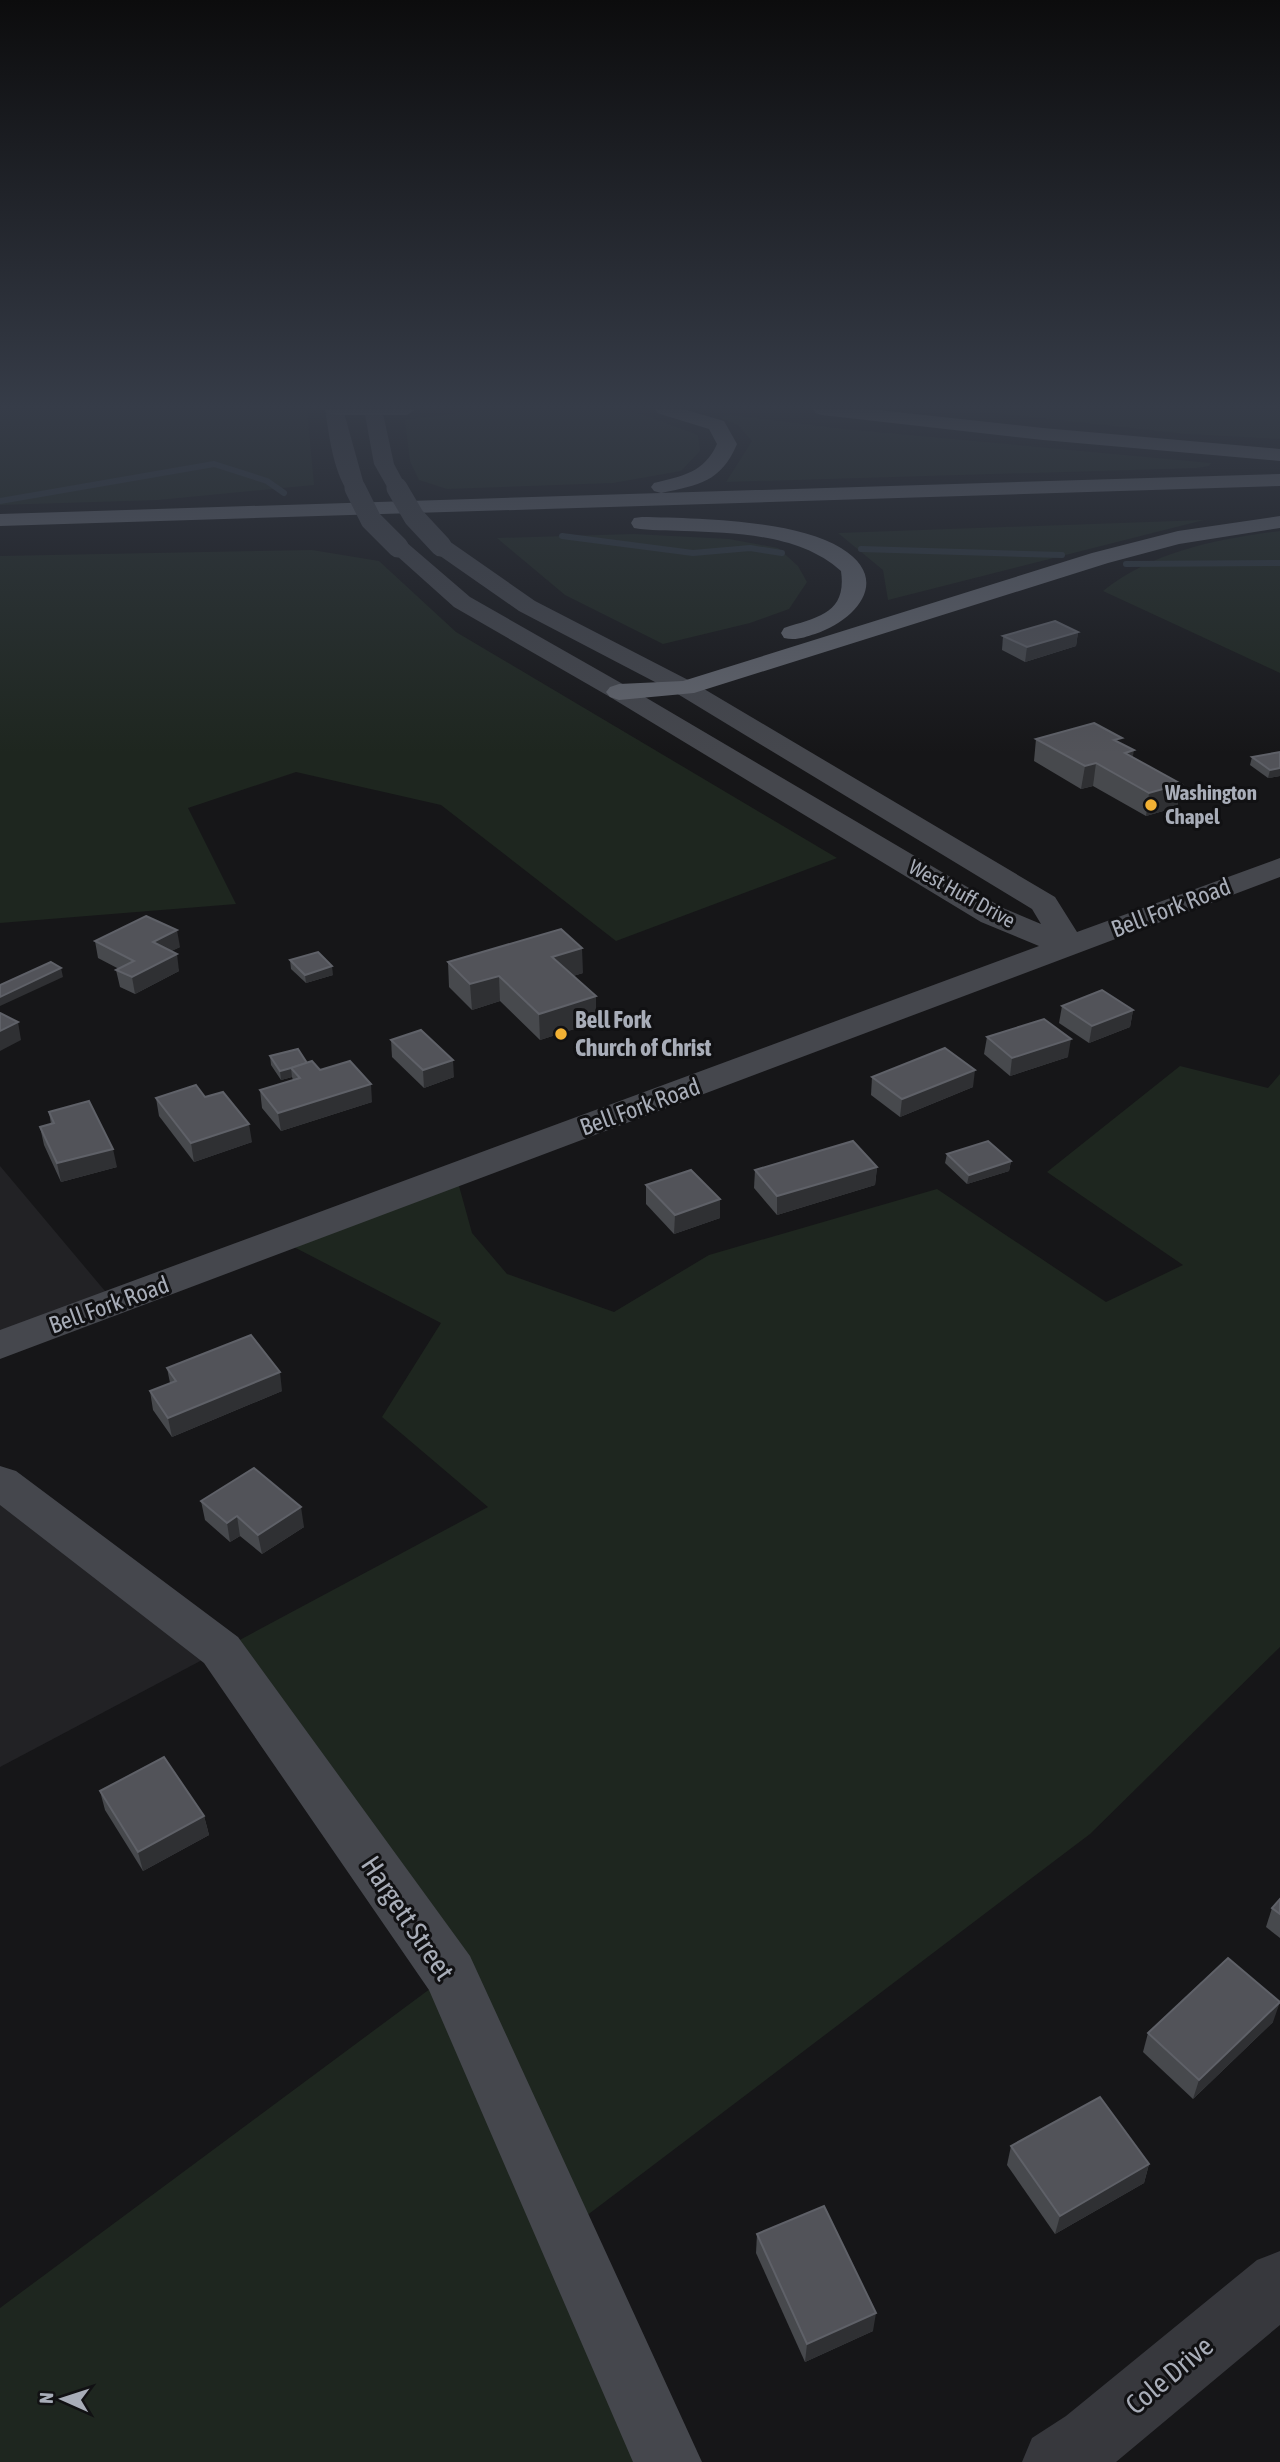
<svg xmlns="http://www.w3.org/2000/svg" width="1280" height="2462" viewBox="0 0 1280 2462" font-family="'Asap Condensed',sans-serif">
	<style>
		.built { fill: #222225 }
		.green { fill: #1e261f }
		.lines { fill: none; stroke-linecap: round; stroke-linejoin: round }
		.stream { stroke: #2c353c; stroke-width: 6 }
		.minor { fill: #37383d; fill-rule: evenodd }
		.secondary { fill: #45474d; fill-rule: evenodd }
		.motorway { fill: #63666e; fill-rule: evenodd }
		.secondary-bridge { stroke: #45474d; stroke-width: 21 }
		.wall { fill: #47494d }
		.shaded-wall { fill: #2f3033 }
		.building { fill: #525359; stroke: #5f6168; stroke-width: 2 }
		.poi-dot { fill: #f2b134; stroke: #111113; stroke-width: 2.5 }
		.labels { text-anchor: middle; stroke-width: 6; stroke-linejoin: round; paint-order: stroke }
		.far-poi-label { font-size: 21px; font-weight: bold; fill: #a8adb8; stroke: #111113; text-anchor: start }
		.far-street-label { font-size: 21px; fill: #a8adb8; stroke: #111113 }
		.street-label { font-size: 24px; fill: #a8adb8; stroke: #111113 }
		.poi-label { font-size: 24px; font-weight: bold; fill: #a8adb8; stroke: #111113; text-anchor: start }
		.near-street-label { font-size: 28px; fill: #a8adb8; stroke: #111113 }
	</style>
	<rect width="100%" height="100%" fill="#161618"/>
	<g class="built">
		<polygon points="0,1166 115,1303 0,1345"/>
		<polygon points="0,1482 221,1650 0,1767"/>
	</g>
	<g class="green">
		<polygon points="0,409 307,409 314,485 158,500 0,505"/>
		<polygon points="535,409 598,409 641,414 698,435 700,451 681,471 613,483 447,489 419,480 410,461 405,420 476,411"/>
		<polygon points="958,409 1280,409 1280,439 1186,434"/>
		<polygon points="730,415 844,429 1211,463 1209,466 1197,468 726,482 752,441 738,425 720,418"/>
		<polygon points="1204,520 888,600 883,570 838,533"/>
		<path d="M1280,531V673L1103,591C1153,551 1217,539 1280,531Z"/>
		<polygon points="634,534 729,539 778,548 798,566 807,582 789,609 750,623 663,644 565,595 497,538"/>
		<polygon points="312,550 379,561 456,632 837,858 616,941 441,805 296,772 188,808 236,904 0,923 0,556"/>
		<polygon points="1180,1066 1268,1088 1280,1074 1280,1647 1090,1834 565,2232 668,2462 0,2462 0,2308 450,1974 221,1650 488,1507 382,1417 441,1323 290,1245 456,1175 472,1233 507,1274 614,1312 709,1255 937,1189 1106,1302 1183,1265 1047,1172"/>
	</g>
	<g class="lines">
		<g class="stream">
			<polyline points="0,501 214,464 267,481 284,493"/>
			<polyline points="562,536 693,553 750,548 782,553"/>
			<polyline points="861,549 1062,555"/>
			<polyline points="1126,564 1280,563"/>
		</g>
		<polygon class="minor" points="1280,2251 1280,2325 1116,2462 1022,2462 1032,2438 1066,2416 1257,2260"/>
		<g class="secondary">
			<path d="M325,409H343L365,488L362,492H348C333,470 329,435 325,409Z"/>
			<polygon points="364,409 382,409 394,464 407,488 404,492 390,492 374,464"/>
			<polygon points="441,539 449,541 535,601 694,683 1055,897 1077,932 1280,858 1280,877 0,1359 0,1330 1039,946 981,922 610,697 454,607 387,547 390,542 406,542 470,597 628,687 1003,908 1041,924 1032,909 676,693 519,611 433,551 430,546 433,541"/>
			<polygon points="0,1466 16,1471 238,1637 470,1956 702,2462 633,2462 429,1990 204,1663 0,1505"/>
		</g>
		<g class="motorway">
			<polygon points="325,409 416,409 407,415 334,415 327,413"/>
			<path d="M655,409H683L724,421L737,444C721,482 699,485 661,493L1280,474V486L0,526V514L661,493L654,491L651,487L654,483C682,476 704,473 717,444L709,429L657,413Z"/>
			<polygon points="813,409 869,409 1043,428 1280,449 1280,461 1043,440 822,415 815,413"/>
			<polygon points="1280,516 1280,528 1179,544 1108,563 694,693 619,700 610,697 606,692 610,687 619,684 683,681 1092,553 1178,531"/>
			<path d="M642,517C695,518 796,520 841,548C892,579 857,620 815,634C805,637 796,641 784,638L781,633L784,628C819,617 847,613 841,571C800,534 736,533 684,531C668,530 650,531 634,528L631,523L634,518Z"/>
		</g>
		<g class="secondary-bridge">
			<polyline points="355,488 371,520 398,547"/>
			<polyline points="397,488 414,517 441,546"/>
		</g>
	</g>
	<g class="wall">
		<polygon points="1078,632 1076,646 1025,662 1002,650 1003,636"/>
		<polygon points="1036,739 1121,743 1132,757 1181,784 1177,807 1146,816 1093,786 1081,789 1034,761"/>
		<polygon points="1280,752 1280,776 1268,778 1250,765 1252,757"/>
		<polygon points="95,941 180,947 171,951 179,971 135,994 120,987 116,970 119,969 98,958"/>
		<polygon points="290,960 333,975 306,983 291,969"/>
		<polygon points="448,962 583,973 573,976 596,1022 540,1040 500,1001 472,1010 449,987"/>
		<polygon points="1062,1006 1133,1010 1130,1027 1089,1043 1059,1023"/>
		<polygon points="987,1037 1068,1057 1010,1076 984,1054"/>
		<polygon points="391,1040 454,1077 424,1088 392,1057"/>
		<polygon points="270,1056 307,1063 372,1102 281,1131 262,1108 260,1090 293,1080 292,1077 281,1080 271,1065"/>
		<polygon points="872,1077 973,1087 900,1117 871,1095"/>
		<polygon points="205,1097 252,1142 194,1162 159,1116 156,1098"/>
		<polygon points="49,1112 117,1167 61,1182 44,1145 40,1127 51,1124"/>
		<polygon points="947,1154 1011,1161 1009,1171 967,1184 945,1163"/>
		<polygon points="877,1167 875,1185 777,1215 754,1188 755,1170"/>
		<polygon points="646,1185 720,1218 674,1234 646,1204"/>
		<polygon points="167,1368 282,1391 172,1437 153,1410 150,1391 170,1383"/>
		<polygon points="201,1501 304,1527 262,1554 240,1536 230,1542 205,1520"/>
		<polygon points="100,1791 204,1816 209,1835 143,1871 105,1810"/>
		<polygon points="1280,1899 1280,1938 1266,1927 1272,1908"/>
		<polygon points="1273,2022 1193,2099 1143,2052 1148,2033"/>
		<polygon points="1011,2146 1149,2164 1144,2183 1055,2234 1007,2165"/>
		<polygon points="757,2234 873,2331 805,2362 756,2253"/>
	</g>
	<g class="shaded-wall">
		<polygon points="1078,632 1076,646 1025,662 1027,647"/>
		<polygon points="1134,750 1130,773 1125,753"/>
		<polygon points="1096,763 1093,786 1081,789 1085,766"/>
		<polygon points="1280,768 1280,776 1268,778 1270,770"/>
		<polygon points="1181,784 1177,807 1146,816 1149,793"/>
		<polygon points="177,930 180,947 156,959 153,942"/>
		<polygon points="582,948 583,973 553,982 552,957"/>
		<polygon points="177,954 179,971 135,994 132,977"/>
		<polygon points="332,966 333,975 306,983 305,975"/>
		<polygon points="61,968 63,977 0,1006 0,997"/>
		<polygon points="499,976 500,1001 472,1010 470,984"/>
		<polygon points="596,996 596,1022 540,1040 539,1014"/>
		<polygon points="1133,1010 1130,1027 1089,1043 1092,1026"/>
		<polygon points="18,1022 21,1040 0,1051 0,1031"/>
		<polygon points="1071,1039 1068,1057 1010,1076 1012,1058"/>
		<polygon points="453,1060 454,1077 424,1088 423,1070"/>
		<polygon points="291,1068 292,1077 281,1080 280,1071"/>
		<polygon points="975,1070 973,1087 900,1117 902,1099"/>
		<polygon points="371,1084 372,1102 281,1131 278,1113"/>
		<polygon points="249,1124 252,1142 194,1162 191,1143"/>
		<polygon points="113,1149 117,1167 61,1182 57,1163"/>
		<polygon points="1011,1161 1009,1171 967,1184 969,1175"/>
		<polygon points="877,1167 875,1185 777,1215 777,1196"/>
		<polygon points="720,1199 720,1218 674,1234 675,1215"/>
		<polygon points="280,1372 282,1391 172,1437 168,1418"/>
		<polygon points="301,1507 304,1527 262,1554 258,1535"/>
		<polygon points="237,1516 240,1536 230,1542 227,1523"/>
		<polygon points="204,1816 209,1835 143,1871 138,1852"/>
		<polygon points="1280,2002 1273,2022 1193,2099 1199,2080"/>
		<polygon points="1149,2164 1144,2183 1055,2234 1060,2216"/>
		<polygon points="876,2313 873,2331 805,2362 807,2344"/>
	</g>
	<g class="building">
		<polygon points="1055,621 1078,632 1027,647 1003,636"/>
		<polygon points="1094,723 1122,738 1114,740 1134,750 1125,753 1181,784 1149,793 1096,763 1085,766 1036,739"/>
		<polygon points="1280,752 1280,768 1270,770 1252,757"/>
		<polygon points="146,916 177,930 153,942 177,954 132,977 116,970 134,961 95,941"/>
		<polygon points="561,929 582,948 552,957 596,996 539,1014 499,976 470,984 448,962"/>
		<polygon points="318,952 332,966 305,975 290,960"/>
		<polygon points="51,962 61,968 0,997 0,985"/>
		<polygon points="1102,990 1133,1010 1092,1026 1062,1006"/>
		<polygon points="0,1013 18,1022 0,1031"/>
		<polygon points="1044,1019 1071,1039 1012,1058 987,1037"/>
		<polygon points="421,1030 453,1060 423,1070 391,1040"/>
		<polygon points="945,1048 975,1070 902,1099 872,1077"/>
		<polygon points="298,1049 307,1063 291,1068 280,1071 270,1056"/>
		<polygon points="312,1061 320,1070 350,1061 371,1084 278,1113 260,1090 300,1078 291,1068"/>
		<polygon points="196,1085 205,1097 223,1092 249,1124 191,1143 156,1098"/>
		<polygon points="89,1101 113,1149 57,1163 40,1127 54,1123 49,1112"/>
		<polygon points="853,1141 877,1167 777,1196 755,1170"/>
		<polygon points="988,1141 1011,1161 969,1175 947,1154"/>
		<polygon points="691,1170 720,1199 675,1215 646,1185"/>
		<polygon points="251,1335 280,1372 168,1418 150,1391 176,1381 167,1368"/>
		<polygon points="254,1468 301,1507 258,1535 237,1516 227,1523 201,1501"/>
		<polygon points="164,1757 204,1816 138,1852 100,1791"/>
		<polygon points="1280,1899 1280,1914 1272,1908"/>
		<polygon points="1228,1958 1280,2002 1199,2080 1148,2033"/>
		<polygon points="1100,2097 1149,2164 1060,2216 1011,2146"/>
		<polygon points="824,2206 876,2313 807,2344 757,2234"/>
	</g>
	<linearGradient id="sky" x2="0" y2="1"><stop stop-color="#0c0c0d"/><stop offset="0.54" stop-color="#363c48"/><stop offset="1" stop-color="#363c48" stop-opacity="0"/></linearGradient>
	<rect width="1280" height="753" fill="url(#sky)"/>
	<g class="poi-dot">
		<circle cx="1151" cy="805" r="7"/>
		<circle cx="561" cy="1034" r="7"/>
	</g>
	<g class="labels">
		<g class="far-poi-label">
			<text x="1165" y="800">Washington<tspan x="1165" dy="24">Chapel</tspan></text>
		</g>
		<g class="far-street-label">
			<text transform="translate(962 894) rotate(29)" y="7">West Huff Drive</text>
		</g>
		<g class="street-label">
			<text transform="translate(1171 908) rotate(-21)" y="8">Bell Fork Road</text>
			<text transform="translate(640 1107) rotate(-20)" y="8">Bell Fork Road</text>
			<text transform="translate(109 1305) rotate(-20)" y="8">Bell Fork Road</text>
		</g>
		<g class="poi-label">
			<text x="575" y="1028">Bell Fork<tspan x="575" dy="28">Church of Christ</tspan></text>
		</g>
		<g class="near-street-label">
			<text transform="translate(408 1918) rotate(56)" y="10">Hargett Street</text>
			<text transform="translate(1169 2375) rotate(-40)" y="10">Cole Drive</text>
		</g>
	</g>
	<g transform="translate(63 2399) rotate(273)" stroke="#111113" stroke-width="5" paint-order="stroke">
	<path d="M0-5L12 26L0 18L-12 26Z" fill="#a8adb8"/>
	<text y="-10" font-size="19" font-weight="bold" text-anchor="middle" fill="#a8adb8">N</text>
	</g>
</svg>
